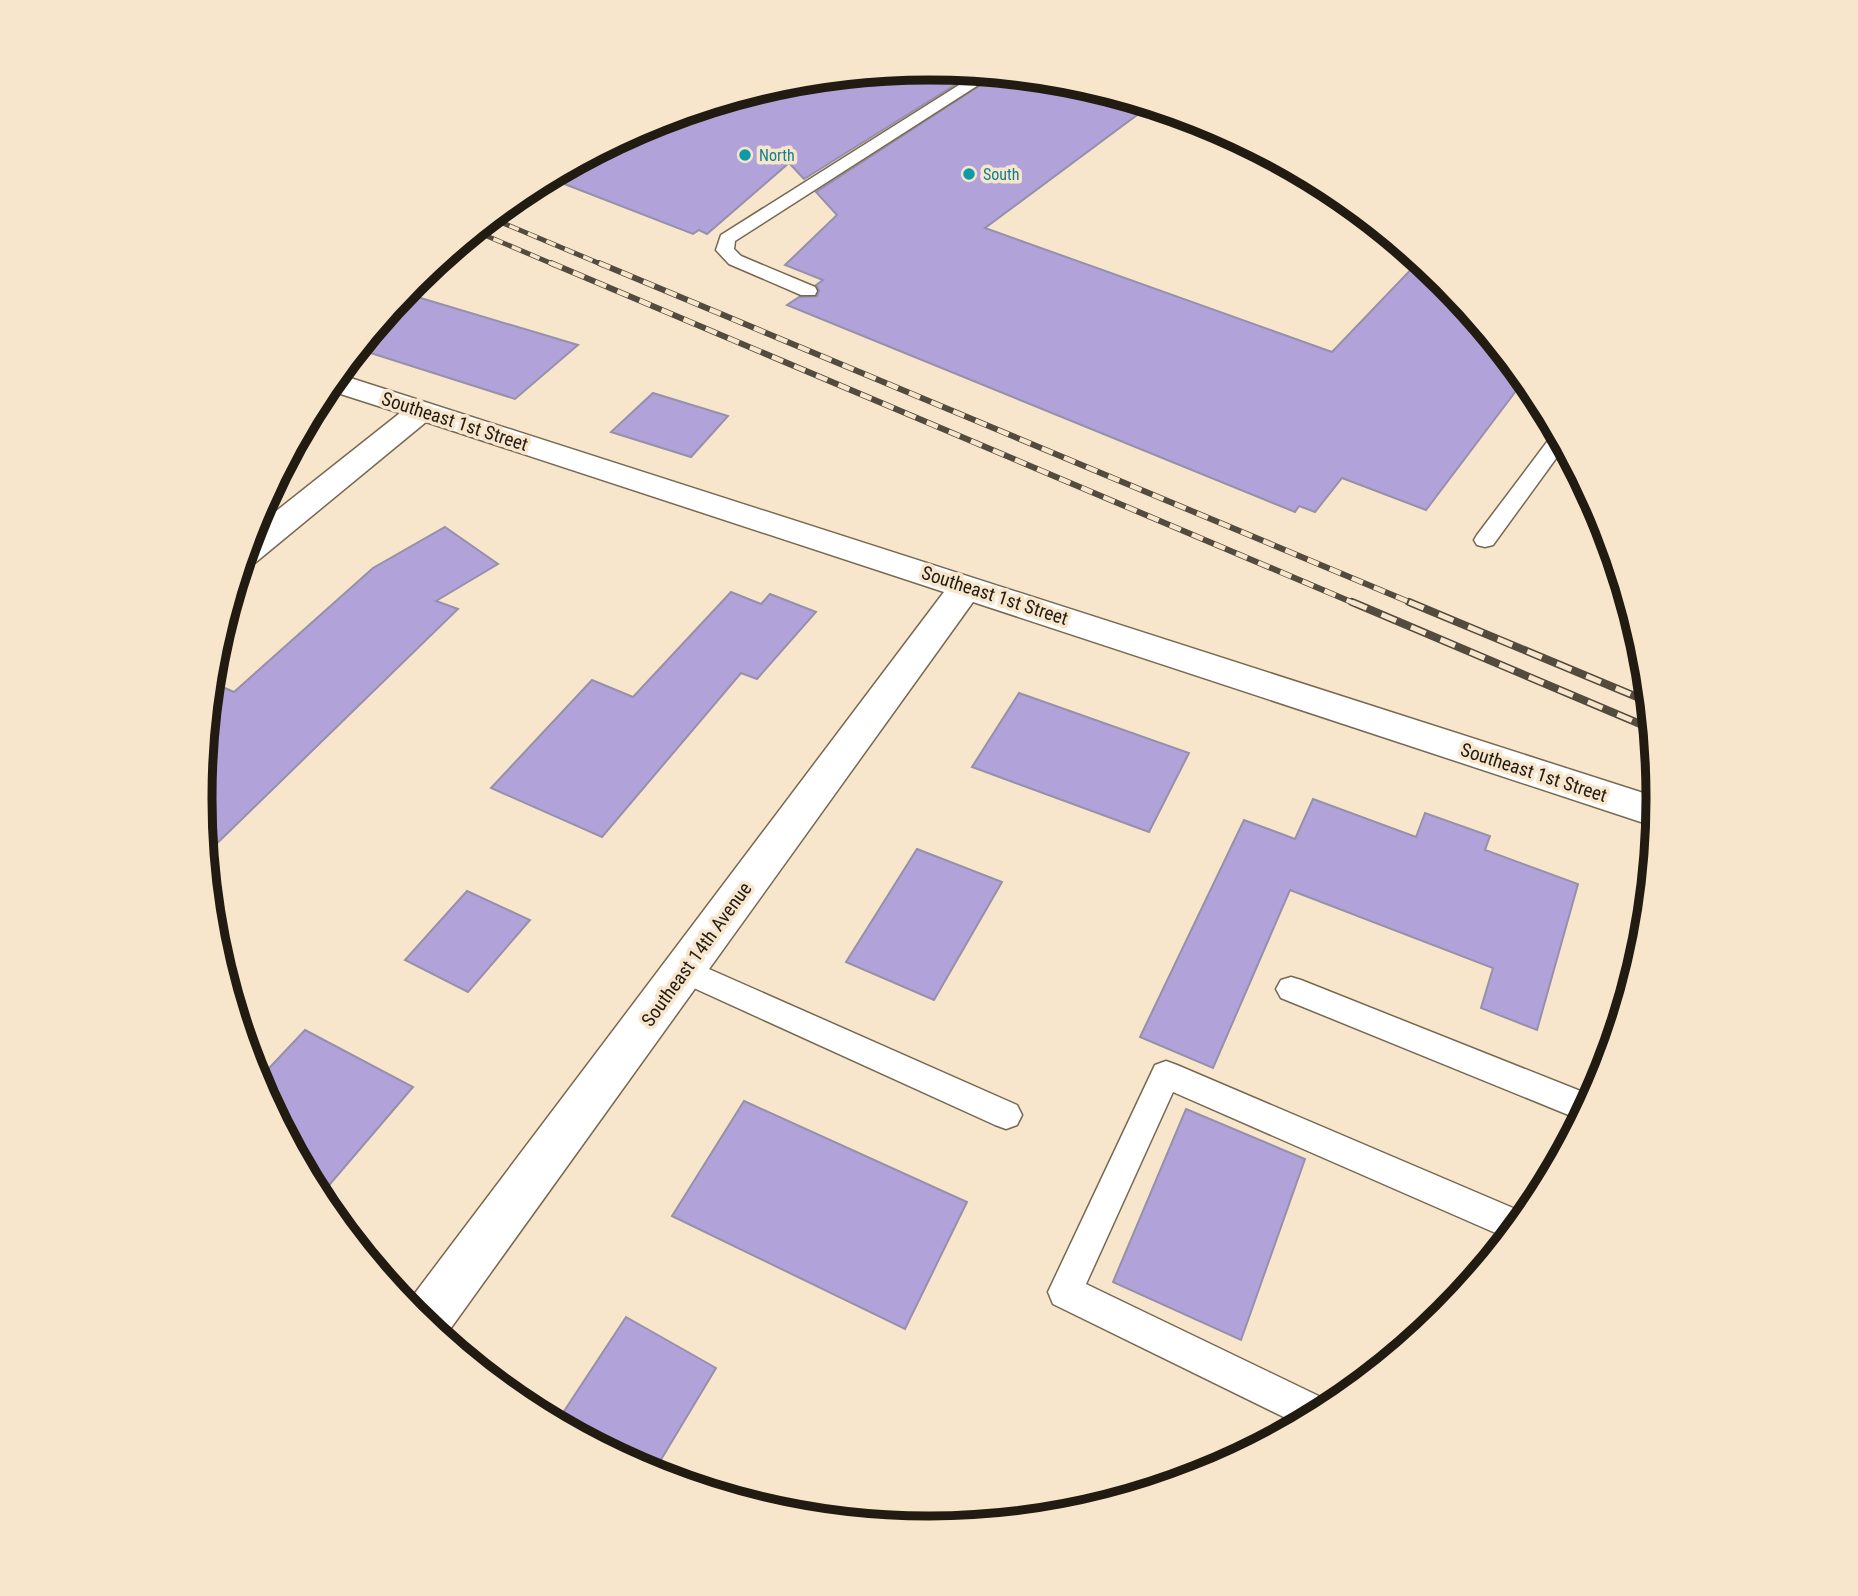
<svg xmlns="http://www.w3.org/2000/svg" width="1858" height="1596" viewBox="0 0 1858 1596" font-family="'Roboto Condensed',sans-serif">
	<style>
		.building { fill: #b1a3da; stroke: #9690aa; stroke-width: 2 }
		.lines { fill: none; stroke-linecap: round; stroke-linejoin: round }
		.lane-casing { stroke: #776852; stroke-width: 3 }
		.street-casing { stroke: #776852; stroke-width: 3 }
		.lane { fill: #fff; fill-rule: evenodd }
		.street { fill: #fff; fill-rule: evenodd }
		.rail-far2-casing { stroke: #534b3e; stroke-width: 5 }
		.rail-far1-casing { stroke: #534b3e; stroke-width: 6 }
		.rail-casing { stroke: #534b3e; stroke-width: 8 }
		.rail-far2 { stroke: #f7e6cc; stroke-width: 3.5; stroke-dasharray: 10; stroke-linecap: butt }
		.rail-far1 { stroke: #f7e6cc; stroke-width: 4.5; stroke-dasharray: 12; stroke-linecap: butt }
		.rail { stroke: #f7e6cc; stroke-width: 5; stroke-dasharray: 16; stroke-linecap: butt }
		.culture-dot { fill: #0f9aa8; stroke: #f7e6cc; stroke-width: 2.5 }
		.labels { text-anchor: middle; stroke-width: 7; stroke-linejoin: round; paint-order: stroke }
		.far-culture-label { font-size: 16px; fill: #0d838f; stroke: #f7e6cc; text-anchor: start }
		.street-label { font-size: 19px; fill: #211b12; stroke: #f7e6cc }
		.rim { fill: none; stroke: #211b12; stroke-width: 9 }
	</style>
	<rect width="100%" height="100%" fill="#f7e6cc"/>
	<g class="building">
		<polygon points="929,68 974,73 804,179 789,163 707,234 699,230 693,234 549,178 650,124 787,82"/>
		<polygon points="996,75 1072,82 1149,106 985,228 1332,352 1419,261 1445,282 1525,379 1426,510 1342,478 1315,512 1299,506 1295,512 787,305 799,297 817,296 819,290 816,285 823,280 785,265 837,215 816,192"/>
		<polygon points="404,293 578,345 515,399 358,349"/>
		<polygon points="653,393 728,416 691,457 611,432"/>
		<polygon points="445,527 498,564 436,601 458,609 205,855 199,798 211,682 234,692 373,568"/>
		<polygon points="731,592 761,604 770,594 816,612 757,679 741,673 602,837 491,788 592,680 633,697"/>
		<polygon points="1019,693 1189,753 1149,832 972,767"/>
		<polygon points="1313,799 1416,837 1425,813 1490,836 1485,850 1578,884 1537,1030 1481,1008 1493,968 1290,890 1213,1068 1140,1037 1244,820 1295,839"/>
		<polygon points="917,849 1002,882 934,1000 846,962"/>
		<polygon points="467,891 530,920 468,992 405,960"/>
		<polygon points="305,1030 413,1087 319,1197 257,1081"/>
		<polygon points="744,1101 967,1202 905,1329 672,1216"/>
		<polygon points="1186,1109 1305,1159 1241,1340 1113,1282"/>
		<polygon points="626,1317 716,1368 653,1473 557,1422"/>
	</g>
	<g class="lines">
		<defs>
			<g id="lane">
				<polygon points="978,73 994,75 735,241 734,249 741,256 815,287 817,291 815,295 801,295 729,264 716,250 721,235"/>
				<polygon points="1557,432 1565,446 1493,545 1485,547 1477,545 1474,540 1477,535 1553,434"/>
				<polygon points="684,958 1017,1105 1022,1115 1017,1125 1006,1129 995,1125 674,979 670,970 674,961"/>
				<polygon points="1291,977 1301,980 1593,1096 1581,1120 1576,1118 1281,998 1276,989 1281,980"/>
				<polygon points="1166,1061 1177,1065 1527,1214 1507,1238 1173,1092 1086,1284 1329,1401 1331,1407 1298,1424 1053,1304 1048,1292 1155,1065"/>
			</g>
			<polygon id="street" points="338,374 1659,798 1656,827 973,602 443,1339 406,1305 944,592 426,422 256,562 241,564 251,531 400,413 325,389"/>
		</defs>
		<use href="#lane" class="lane-casing"/>
		<use href="#street" class="street-casing"/>
		<use href="#lane" class="lane"/>
		<use href="#street" class="street"/>
		<defs>
			<g id="rail-far2">
				<polyline points="491,218 603,265"/>
				<polyline points="475,231 555,265"/>
			</g>
			<g id="rail-far1">
				<polyline points="551,263 1356,604"/>
				<polyline points="599,263 1414,604"/>
			</g>
			<g id="rail">
				<polyline points="1352,602 1652,729"/>
				<polyline points="1409,602 1649,702"/>
			</g>
		</defs>
		<use href="#rail-far2" class="rail-far2-casing"/>
		<use href="#rail-far1" class="rail-far1-casing"/>
		<use href="#rail" class="rail-casing"/>
		<use href="#rail-far2" class="rail-far2"/>
		<use href="#rail-far1" class="rail-far1"/>
		<use href="#rail" class="rail"/>
	</g>
	<g class="culture-dot">
		<circle cx="745" cy="155" r="7"/>
		<circle cx="969" cy="174" r="7"/>
	</g>
	<g class="labels">
		<g class="far-culture-label">
			<text x="759" y="161">North</text>
			<text x="983" y="180">South</text>
		</g>
		<g class="street-label">
			<text transform="translate(455 421) rotate(18)" y="7">Southeast 1st Street</text>
			<text transform="translate(995 595) rotate(18)" y="7">Southeast 1st Street</text>
			<text transform="translate(1534 772) rotate(18)" y="7">Southeast 1st Street</text>
			<text transform="translate(696 954) rotate(-54)" y="7">Southeast 14th Avenue</text>
		</g>
	</g>
	<path d="M0 0H1858V1596H0ZM929 80H929A717 717 0 0 1 1646 797V799A717 717 0 0 1 929 1516H929A717 717 0 0 1 212 799V797A717 717 0 0 1 929 80Z" fill="#f7e6cc" fill-rule="evenodd"/>
	<path class="rim" d="M929 80H929A717 717 0 0 1 1646 797V799A717 717 0 0 1 929 1516H929A717 717 0 0 1 212 799V797A717 717 0 0 1 929 80Z"/>
</svg>
